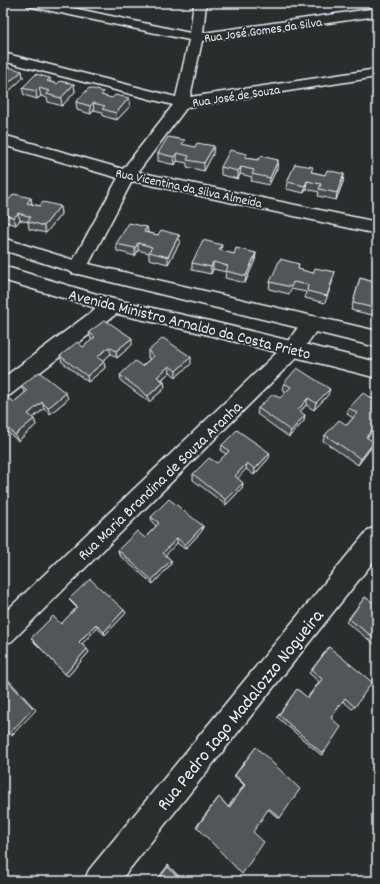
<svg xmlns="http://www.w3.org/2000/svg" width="380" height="884" viewBox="0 0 380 884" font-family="Dekko,sans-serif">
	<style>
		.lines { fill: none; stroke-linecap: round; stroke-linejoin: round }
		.minor-casing { stroke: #e8f1f8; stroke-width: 3 }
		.tertiary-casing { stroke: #e8f1f8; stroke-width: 3 }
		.minor { fill: #2a2d2e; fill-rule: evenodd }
		.tertiary { fill: #2a2d2e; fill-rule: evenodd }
		.wall { fill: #474b4d; stroke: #e8f1f8 }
		.shaded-wall { fill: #3a3d3e; stroke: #e8f1f8 }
		.building { fill: #535759; stroke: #e8f1f8 }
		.labels { text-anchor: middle; stroke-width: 3.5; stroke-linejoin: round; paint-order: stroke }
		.far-street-label { font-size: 13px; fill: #e8f1f8; stroke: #2a2d2e }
		.street-label { font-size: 16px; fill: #e8f1f8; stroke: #2a2d2e }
		.near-street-label { font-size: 19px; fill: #e8f1f8; stroke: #2a2d2e }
	</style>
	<rect width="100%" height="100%" fill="#2a2d2e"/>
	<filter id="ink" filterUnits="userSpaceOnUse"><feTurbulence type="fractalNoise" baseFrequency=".025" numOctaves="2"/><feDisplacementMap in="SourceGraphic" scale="8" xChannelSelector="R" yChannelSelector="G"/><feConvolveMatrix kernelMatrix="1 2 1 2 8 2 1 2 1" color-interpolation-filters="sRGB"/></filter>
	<g filter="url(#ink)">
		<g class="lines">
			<defs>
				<g id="minor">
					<polygon points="26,3 50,3 190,33 194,3 206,3 203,33 377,8 377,16 202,41 190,97 377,69 377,77 187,107 138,172 377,222 377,234 132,181 84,273 78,274 72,273 69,268 118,178 3,145 3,135 123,169 173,105 3,61 3,53 176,97 189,40 32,7 28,6"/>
					<polygon points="113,299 120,301 123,306 120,311 10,395 3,397 3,378 106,301"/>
					<polygon points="311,317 318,319 321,324 300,354 12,641 3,645 3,614 286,344 304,319"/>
					<polygon points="377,527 377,557 120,881 84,881 89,870 368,530"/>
				</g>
				<g id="tertiary">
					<polygon points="3,238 80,262 377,331 377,347 78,274 3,250"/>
					<polygon points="3,266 113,299 201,319 377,362 377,378 201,333 113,313 3,280"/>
				</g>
			</defs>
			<use href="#minor" class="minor-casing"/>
			<use href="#tertiary" class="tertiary-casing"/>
			<use href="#minor" class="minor"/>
			<use href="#tertiary" class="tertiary"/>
		</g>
		<g class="wall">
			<polygon points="3,70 22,71 23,78 9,91 3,90"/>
			<polygon points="51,82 57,84 74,84 75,92 62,106 48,102 47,98 41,96 37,99 24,95 22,88"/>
			<polygon points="104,96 130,106 117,120 103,116 102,112 94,110 91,114 77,110 76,102"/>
			<polygon points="185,145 213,154 204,171 187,167 187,163 177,161 175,165 158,161 158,153"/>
			<polygon points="247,158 258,160 278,160 277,168 269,185 251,181 252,177 240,174 238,179 221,175 221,167"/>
			<polygon points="312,172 325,175 344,174 343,182 336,200 318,196 319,192 306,189 304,193 286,189 287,182"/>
			<polygon points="31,198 32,204 40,206 60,206 61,214 46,233 29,229 28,222 20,220 16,225 3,221 3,206"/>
			<polygon points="147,227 148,233 158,235 179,235 180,242 168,264 149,259 149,253 138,250 135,256 117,251 116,244"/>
			<polygon points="222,245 221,251 234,254 256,253 255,260 245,283 225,278 226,272 213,269 211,274 192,270 192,263"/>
			<polygon points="299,264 298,269 333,280 325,303 305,298 306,292 291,289 289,294 269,289 270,282"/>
			<polygon points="360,278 377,283 377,310 374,309 372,315 351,310"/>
			<polygon points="89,332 132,345 117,358 111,354 102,361 104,362 105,368 88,382 62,362 60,356 83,347 92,340 91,339"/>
			<polygon points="148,351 191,364 176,377 170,372 162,380 164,382 165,388 149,402 121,381 120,375 142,366 150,359 148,358"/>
			<polygon points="284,383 328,395 314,410 306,405 300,412 304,421 289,437 257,414 258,408 280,398 287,392 282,389"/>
			<polygon points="21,386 68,399 50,414 44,409 33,418 34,419 36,425 18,441 3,428 3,401 14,402 25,393"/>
			<polygon points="377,402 377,434 373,431 367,438 371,448 358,465 323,441 325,435 347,425 353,418 347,414 349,408"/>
			<polygon points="222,445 269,458 254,475 246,469 237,478 243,483 242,488 226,505 193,480 193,474 217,463 226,454 221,451"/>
			<polygon points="151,517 203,526 202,531 185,549 177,543 165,555 171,560 171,564 153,584 119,555 118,550 145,538 156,526 152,522"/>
			<polygon points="377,580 377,588 374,585"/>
			<polygon points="365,597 374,604 377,600 377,646 346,622"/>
			<polygon points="69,599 124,610 126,613 105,635 97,628 82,644 89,652 68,676 34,642 61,624 77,608 72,603"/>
			<polygon points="329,647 355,707 352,709 343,701 331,718 323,754 321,755 277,717 297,689 307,698 319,682 309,673"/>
			<polygon points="256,747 280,818 278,818 269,810 197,827 196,827 218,798 219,797 228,807 244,785 234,776"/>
			<polygon points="168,865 183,881 156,881"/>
		</g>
		<g class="shaded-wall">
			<polygon points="22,71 23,78 9,91 7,84"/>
			<polygon points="50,78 51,86 47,81"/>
			<polygon points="74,84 75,92 62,106 61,98"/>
			<polygon points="39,88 41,96 37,99 36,91"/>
			<polygon points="129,98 130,106 117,120 116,113"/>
			<polygon points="93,103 94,110 91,114 90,106"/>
			<polygon points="214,146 213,154 204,171 204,163"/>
			<polygon points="177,153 177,161 175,165 174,157"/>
			<polygon points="278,160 277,168 269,185 270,178"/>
			<polygon points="241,167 240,174 238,179 238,171"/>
			<polygon points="344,174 343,182 336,200 337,193"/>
			<polygon points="307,181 306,189 304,193 305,186"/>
			<polygon points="31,198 32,206 27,203"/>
			<polygon points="60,206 61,214 46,233 44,226"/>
			<polygon points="18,213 20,220 16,225 14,218"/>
			<polygon points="147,227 148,234 144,232"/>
			<polygon points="179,235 180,242 168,264 168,257"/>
			<polygon points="138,243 138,250 135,256 135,248"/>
			<polygon points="256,253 255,260 245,283 246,276"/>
			<polygon points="213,262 213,269 211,274 211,267"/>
			<polygon points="132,338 132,345 117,358 116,351"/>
			<polygon points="109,347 111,354 99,364 97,357"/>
			<polygon points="191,357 191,364 176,377 176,371"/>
			<polygon points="104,362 105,368 88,382 87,376"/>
			<polygon points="169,366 170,372 158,383 157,377"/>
			<polygon points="164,382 165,388 149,402 148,396"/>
			<polygon points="330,389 328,395 314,410 316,403"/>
			<polygon points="66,393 68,399 50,414 48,408"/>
			<polygon points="308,398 306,405 296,416 298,410"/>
			<polygon points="42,402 44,409 30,420 28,414"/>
			<polygon points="305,415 304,421 289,437 291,431"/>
			<polygon points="34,419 36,425 18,441 15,435"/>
			<polygon points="376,425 373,431 363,443 366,437"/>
			<polygon points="374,442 371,448 358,465 361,459"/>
			<polygon points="270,453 269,458 254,475 255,469"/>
			<polygon points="247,463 246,469 234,482 235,476"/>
			<polygon points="243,483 242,488 226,505 226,500"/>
			<polygon points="203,526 202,531 185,549 185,545"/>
			<polygon points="177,538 177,543 163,558 163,553"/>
			<polygon points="171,560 171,564 153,584 152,580"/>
			<polygon points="124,610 126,613 105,635 104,632"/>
			<polygon points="96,624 97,628 81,645 79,642"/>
			<polygon points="87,649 89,652 68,676 65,674"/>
			<polygon points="3,674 36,710 12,735 9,734"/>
			<polygon points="168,865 183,881 181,881 168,867"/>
		</g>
		<g class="building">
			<polygon points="8,67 22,71 7,84 3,83 3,70 5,70"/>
			<polygon points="36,74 50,78 47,81 57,84 60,81 74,84 61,98 46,94 50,91 39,88 36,91 22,88"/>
			<polygon points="89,88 104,92 101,95 112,98 115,95 129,98 116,113 102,109 105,106 93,103 90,106 76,102"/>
			<polygon points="168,137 185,140 182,144 195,147 197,143 214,146 204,163 187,160 189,156 177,153 174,157 158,153"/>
			<polygon points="230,150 247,154 245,158 258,160 261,156 278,160 270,178 252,174 254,170 241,167 238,171 221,167"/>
			<polygon points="295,164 313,167 311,172 325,175 327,170 344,174 337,193 319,189 321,184 307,181 305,186 287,182"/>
			<polygon points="14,194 31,198 27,203 40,206 43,202 60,206 44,226 27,221 31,217 18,213 14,218 3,214 3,206"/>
			<polygon points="129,223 147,227 144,232 158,235 161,230 179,235 168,257 149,252 152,247 138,243 135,248 116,244"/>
			<polygon points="203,240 222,245 219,250 234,254 236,248 256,253 246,276 226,271 228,266 213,262 211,267 192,263"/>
			<polygon points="280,259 299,264 298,269 313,273 315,268 335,272 327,296 307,291 308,285 293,282 291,287 270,282"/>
			<polygon points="360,278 377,283 377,302 376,302 375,308 353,303"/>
			<polygon points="105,320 132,338 116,351 109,347 97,357 104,362 87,376 60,356 77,342 83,347 95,337 89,332"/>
			<polygon points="163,338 191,357 176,371 169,366 157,377 164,382 148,396 120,375 135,361 142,366 154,356 148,351"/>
			<polygon points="297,368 330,389 316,403 308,398 298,410 305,415 291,431 258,408 273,394 280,398 291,387 284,383"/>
			<polygon points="39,372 66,393 48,408 42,402 28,414 34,419 15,435 3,424 3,401 7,397 14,402 27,391 21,386"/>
			<polygon points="363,393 377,402 377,426 376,425 366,437 374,442 361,459 325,435 339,420 347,425 357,413 349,408"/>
			<polygon points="237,430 270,453 255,469 247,463 235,476 243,483 226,500 193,474 209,458 217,463 229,451 222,445"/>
			<polygon points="169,499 203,526 185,545 177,538 163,553 171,560 152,580 118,550 137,531 145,538 159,523 151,517"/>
			<polygon points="90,579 124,610 104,632 96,624 79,642 87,649 65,674 31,638 53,616 61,624 77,607 69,599"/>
			<polygon points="365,597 375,604 377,601 377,640 349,619"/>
			<polygon points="329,647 372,682 355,707 345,698 331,718 341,727 323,754 279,715 297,689 308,698 322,679 312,670"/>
			<polygon points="3,676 33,708 9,734 3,728"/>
			<polygon points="256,747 300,789 280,818 269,808 253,832 264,842 242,874 197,827 219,797 229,808 245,785 235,775"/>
			<polygon points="168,867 181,881 157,881"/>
		</g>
	</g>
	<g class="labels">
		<g class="far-street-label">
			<text transform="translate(263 29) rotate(-8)" y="5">Rua José Gomes da Silva</text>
			<text transform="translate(236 95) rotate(-9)" y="5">Rua José de Souza</text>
			<text transform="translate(189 187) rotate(12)" y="5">Rua Vicentina da Silva Almeida</text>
		</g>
		<g class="street-label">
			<text transform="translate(190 323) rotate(14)" y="6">Avenida Ministro Arnaldo da Costa Prieto</text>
			<text transform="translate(159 480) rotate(-44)" y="6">Rua Maria Brandina de Souza Aranha</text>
		</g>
		<g class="near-street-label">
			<text transform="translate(239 709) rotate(-51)" y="7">Rua Pedro Iago Madalozzo Nogueira</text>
		</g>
	</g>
	<rect width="380" height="884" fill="none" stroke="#2a2d2e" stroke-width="16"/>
	<rect x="8" y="8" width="364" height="868" fill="none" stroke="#e8f1f8" stroke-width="1.5" filter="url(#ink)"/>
</svg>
